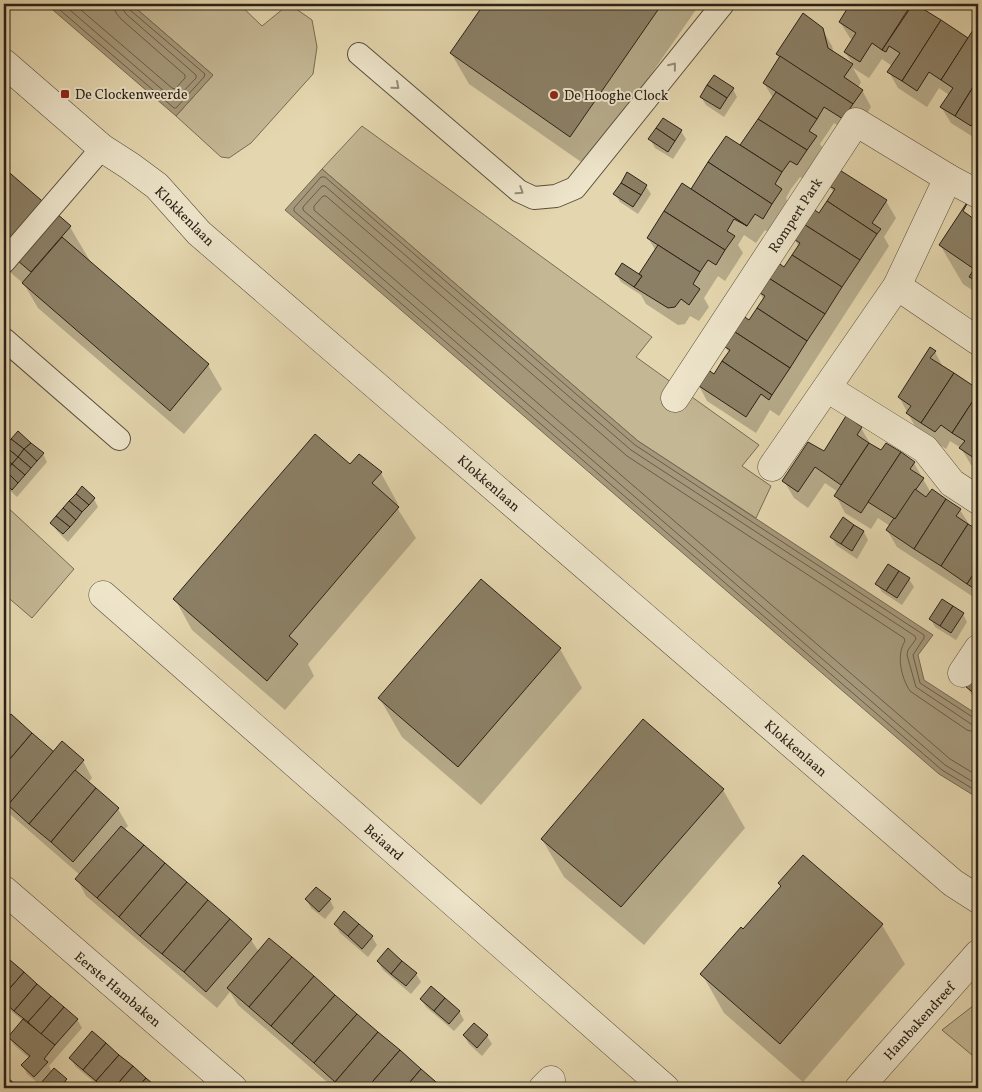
<svg xmlns="http://www.w3.org/2000/svg" width="982" height="1092" viewBox="0 0 982 1092" font-family="Vollkorn,serif">
	<style>
		.green { fill: #c4b794; stroke: #776c55 }
		.water { fill: #a5987a; stroke: #746852 }
		.shadow { fill: #0003 }
		.lines { fill: none; stroke-linecap: round; stroke-linejoin: round }
		.shore { stroke: #685c48; stroke-width: 1 }
		.building { fill: #8b7f65; stroke: #2a2116 }
		.lane-casing { stroke: #584e3c; stroke-width: 24 }
		.street-casing { stroke: #584e3c; stroke-width: 29 }
		.lane { stroke: #ede4ca; stroke-width: 22 }
		.street { stroke: #ede4ca; stroke-width: 28 }
		.oneway { stroke: #958c79 }
		.poi-dot { fill: #8f2418; stroke: #ede4ca; stroke-width: 2 }
		.labels { text-anchor: middle; stroke-width: 4; stroke-linejoin: round; paint-order: stroke }
		.poi-label { font-size: 14px; fill: #2a2116; stroke: #ede4ca; text-anchor: start }
		.street-label { font-size: 14px; fill: #2a2116; stroke: #ede4ca }
	</style>
	<rect width="100%" height="100%" fill="#e4d6ae"/>
	<filter id="stains"><feTurbulence type="fractalNoise" baseFrequency=".004" numOctaves="4"/><feColorMatrix values="0 0 0 0 .2 0 0 0 0 .09 0 0 0 0 .02 0 0 0 .5 -.17"/></filter>
	<radialGradient id="worn" r=".72"><stop offset=".6" stop-color="#630" stop-opacity="0"/><stop offset="1" stop-color="#630" stop-opacity=".3"/></radialGradient>
	<g class="green">
		<polygon points="131,4 239,4 262,26 289,4 312,20 317,47 313,74 251,143 229,158 221,157 176,116 213,75"/>
		<polygon points="362,126 652,337 636,357 759,445 742,466 771,486 756,518 638,441 322,169"/>
		<polygon points="4,504 74,569 32,618 4,594"/>
		<polygon points="978,1002 978,1060 942,1030"/>
	</g>
	<g class="water">
		<polygon points="46,4 131,4 213,75 176,116"/>
		<polygon points="322,169 638,441 933,635 918,655 924,680 978,715 978,798 939,774 285,210"/>
	</g>
	<g class="shadow">
		<polygon points="485,4 700,4 587,166 469,84 451,53"/>
		<polygon points="852,4 900,4 969,40 973,32 978,34 978,140 951,123 941,107 949,95 939,88 927,107 898,88 889,72 892,66 882,59 869,78 853,68 861,82 858,88 862,90 871,107 853,135 834,123 820,144 826,153 807,181 800,177 791,189 786,198 790,207 773,235 765,230 756,243 744,235 738,245 743,253 725,281 718,276 704,298 709,307 699,321 690,316 685,324 678,325 646,304 641,295 621,282 616,274 644,279 641,274 656,251 648,238 691,191 741,147 773,98 764,83 780,58 778,54 822,29 832,46 834,54 854,66 845,52 853,40 850,38 840,22"/>
		<polygon points="733,89 737,97 724,117 706,105 701,97"/>
		<polygon points="681,131 686,139 673,159 655,148 650,139"/>
		<polygon points="4,169 70,227 93,266 208,365 222,389 184,434 38,308 24,284 4,267"/>
		<polygon points="829,185 886,201 896,218 884,237 889,246 779,416 770,410 756,433 707,401 698,384 715,376 729,353 724,345 750,322 764,300 759,292 784,268 799,247 794,238 819,215 834,193"/>
		<polygon points="646,186 651,194 638,214 620,202 615,194"/>
		<polygon points="978,216 978,294 963,284 940,245 975,221"/>
		<polygon points="935,352 944,369 975,388 978,384 978,470 971,465 961,448 950,441 946,449 917,430 899,397"/>
		<polygon points="861,428 871,445 881,452 914,463 931,493 960,510 971,527 978,532 978,600 897,547 887,530 890,526 878,518 871,529 845,513 836,496 838,492 825,483 808,508 794,498 784,481"/>
		<polygon points="18,433 43,454 47,462 17,497 4,485 4,450"/>
		<polygon points="350,466 381,473 398,504 396,506 416,538 308,664 314,676 285,710 192,630 175,599"/>
		<polygon points="94,499 98,507 68,542 57,531 52,523"/>
		<polygon points="843,519 864,532 868,540 857,559 836,545 832,537"/>
		<polygon points="909,579 914,587 902,605 882,592 877,584"/>
		<polygon points="963,614 967,622 956,640 935,627 931,619"/>
		<polygon points="560,649 582,688 481,805 402,737 380,699"/>
		<polygon points="978,670 978,705 967,687"/>
		<polygon points="4,710 54,753 83,761 92,778 88,783 118,809 128,826 124,830 251,940 259,952 269,940 441,1088 334,1088 238,1005 230,992 217,1008 86,896 77,879 80,875 4,809"/>
		<polygon points="723,790 745,828 644,945 564,877 542,839"/>
		<polygon points="803,857 882,925 905,964 803,1082 724,1013 702,974 743,931 782,886"/>
		<polygon points="306,899 330,900 334,908 325,919 311,908"/>
		<polygon points="344,913 372,937 377,945 368,957 340,933 335,924"/>
		<polygon points="4,956 77,1019 82,1028 49,1066 52,1072 66,1080 71,1088 46,1088 42,1082 39,1084 27,1074 23,1066 29,1058 14,1045 9,1037 23,1021 4,1005"/>
		<polygon points="378,962 416,974 421,982 411,994 383,970"/>
		<polygon points="421,999 459,1011 464,1020 454,1031 426,1007"/>
		<polygon points="474,1025 487,1036 492,1044 482,1056 469,1044 464,1036"/>
		<polygon points="92,1033 156,1088 101,1088 75,1066 71,1058"/>
	</g>
	<g class="lines">
		<g class="shore">
			<polyline points="53,4 174,108 176,108 204,77 205,74 130,10 128,4"/>
			<polyline points="63,4 173,99 176,99 196,78 196,75 126,14 123,9 122,4"/>
			<polyline points="74,4 172,88 175,89 185,78 185,75 121,19 116,13 114,4"/>
			<polyline points="978,719 974,718 920,683 913,655 924,638 924,635 635,445 325,177 321,177 294,208 294,211 942,770 978,792"/>
			<polyline points="978,725 971,724 916,687 907,655 908,650 916,639 915,636 631,450 325,186 322,186 303,207 303,210 945,765 978,785"/>
			<path d="M978,733L967,730L910,691C901,677 896,655 905,641L904,638L627,456L326,196H323L314,206V210L950,759L978,776"/>
		</g>
	</g>
	<g class="building">
		<polygon points="484,4 662,4 570,137 450,53"/>
		<polygon points="850,4 903,4 909,8 882,50 872,43 860,62 844,52 856,33 839,22"/>
		<polygon points="913,4 915,4 941,20 902,81 887,72 900,53 889,46 886,52 882,50"/>
		<polygon points="803,13 823,28 828,48 853,64 844,77 863,90 853,104 776,54"/>
		<polygon points="941,20 968,38 941,80 929,72 917,91 902,81"/>
		<polygon points="973,30 978,33 974,41 978,44 978,79 955,116 940,107 953,88 941,80"/>
		<polygon points="780,56 853,104 843,119 824,107 817,119 763,83"/>
		<polygon points="714,75 734,88 727,98 707,85"/>
		<polygon points="978,79 978,114 971,126 955,116"/>
		<polygon points="707,85 727,98 720,109 700,97"/>
		<polygon points="776,92 817,119 809,131 817,136 807,150 758,119"/>
		<polygon points="663,118 682,130 675,141 656,128"/>
		<polygon points="758,119 807,150 797,165 790,161 782,172 740,145"/>
		<polygon points="656,128 675,141 668,152 648,139"/>
		<polygon points="726,136 782,172 775,184 782,189 772,204 708,162"/>
		<polygon points="708,162 772,204 763,219 755,214 747,226 691,189"/>
		<polygon points="4,168 71,226 31,272 4,249"/>
		<polygon points="838,169 887,200 872,223 881,229 877,234 827,201 835,189 827,185"/>
		<polygon points="627,172 647,185 641,195 621,183"/>
		<polygon points="621,183 641,195 633,207 613,194"/>
		<polygon points="682,183 747,226 734,219 727,231 735,236 725,250 664,211"/>
		<polygon points="827,201 877,234 860,260 802,223 812,208 819,213"/>
		<polygon points="966,204 967,204 963,211 974,219 978,213 978,275 975,280 969,277 974,269 939,245"/>
		<polygon points="664,211 725,250 716,265 708,260 700,272 647,238"/>
		<polygon points="802,223 860,260 842,287 792,255 800,243 792,238"/>
		<polygon points="62,237 209,364 170,411 22,283"/>
		<polygon points="658,245 700,272 693,284 700,289 689,305 681,299 675,307 668,308 634,287 642,276 639,274"/>
		<polygon points="792,255 842,287 825,314 767,277 777,262 784,267"/>
		<polygon points="622,263 642,276 634,287 615,274"/>
		<polygon points="767,277 825,314 807,341 757,308 765,296 757,291"/>
		<polygon points="757,308 807,341 790,368 732,330 742,315 749,320"/>
		<polygon points="732,330 790,368 772,395 722,361 730,350 722,345"/>
		<polygon points="930,347 936,351 930,358 954,373 921,423 906,413 911,406 898,397"/>
		<polygon points="722,361 772,395 769,400 761,394 746,417 696,384 707,369 714,374"/>
		<polygon points="954,373 975,387 978,382 978,393 952,433 941,425 935,432 921,423"/>
		<polygon points="978,393 978,452 974,458 959,448 965,441 952,433"/>
		<polygon points="846,416 862,427 857,435 869,443 841,485 815,467 798,492 782,481 808,442 824,451"/>
		<polygon points="18,431 31,443 24,449 11,439"/>
		<polygon points="315,434 350,464 359,454 382,472 372,483 399,507 289,636 298,644 267,681 173,599"/>
		<polygon points="11,439 24,449 18,457 5,446"/>
		<polygon points="31,443 44,453 37,461 24,449"/>
		<polygon points="869,443 881,450 886,443 901,452 861,513 834,496"/>
		<polygon points="5,446 18,457 12,464 4,457 4,448"/>
		<polygon points="24,449 37,461 31,468 18,457"/>
		<polygon points="901,452 915,462 910,469 924,478 895,519 868,502"/>
		<polygon points="4,457 12,464 6,471 4,469"/>
		<polygon points="18,457 31,468 25,475 12,464"/>
		<polygon points="12,464 25,475 18,483 6,471"/>
		<polygon points="6,471 18,483 12,490 4,482 4,473"/>
		<polygon points="82,486 95,498 89,505 76,494"/>
		<polygon points="915,489 926,497 932,489 946,499 914,549 886,530 894,518 895,519"/>
		<polygon points="76,494 89,505 82,512 69,501"/>
		<polygon points="946,499 961,509 956,516 968,524 941,566 914,549"/>
		<polygon points="69,501 82,512 76,520 63,508"/>
		<polygon points="63,508 76,520 70,527 56,516"/>
		<polygon points="56,516 70,527 63,534 50,523"/>
		<polygon points="843,517 854,525 841,544 830,537"/>
		<polygon points="968,524 978,530 978,567 967,584 941,566"/>
		<polygon points="854,525 864,531 852,551 841,544"/>
		<polygon points="888,564 899,571 886,591 875,584"/>
		<polygon points="978,567 978,591 967,584"/>
		<polygon points="899,571 910,578 897,598 886,591"/>
		<polygon points="481,579 561,648 458,767 378,698"/>
		<polygon points="942,599 953,606 940,626 929,619"/>
		<polygon points="953,606 964,613 951,633 940,626"/>
		<polygon points="975,672 978,674 978,696 966,687"/>
		<polygon points="11,714 32,733 4,766 4,722"/>
		<polygon points="643,719 724,789 621,907 541,839"/>
		<polygon points="32,733 54,752 8,805 4,802 4,766"/>
		<polygon points="62,741 84,760 29,824 8,805"/>
		<polygon points="75,770 96,788 51,842 29,824"/>
		<polygon points="96,788 119,808 73,862 51,842"/>
		<polygon points="121,826 144,845 97,898 75,879"/>
		<polygon points="144,845 165,863 119,917 97,898"/>
		<polygon points="803,855 883,924 780,1044 700,974 741,927 743,929 781,886 778,883"/>
		<polygon points="165,863 187,882 140,936 119,917"/>
		<polygon points="187,882 208,900 162,954 140,936"/>
		<polygon points="316,887 331,899 319,912 305,899"/>
		<polygon points="208,900 230,919 184,972 162,954"/>
		<polygon points="344,911 359,924 348,936 334,924"/>
		<polygon points="230,919 252,939 206,992 184,972"/>
		<polygon points="359,924 373,936 362,949 348,936"/>
		<polygon points="269,938 292,957 249,1007 227,988"/>
		<polygon points="388,948 402,961 391,974 377,961"/>
		<polygon points="292,957 314,976 271,1026 249,1007"/>
		<polygon points="10,960 24,972 4,995 4,968"/>
		<polygon points="402,961 417,973 406,986 391,974"/>
		<polygon points="24,972 37,984 14,1011 4,1002 4,995"/>
		<polygon points="314,976 335,995 292,1044 271,1026"/>
		<polygon points="37,984 51,996 28,1022 14,1011"/>
		<polygon points="431,986 445,998 434,1011 420,999"/>
		<polygon points="335,995 357,1014 314,1063 292,1044"/>
		<polygon points="51,996 64,1007 41,1034 28,1022"/>
		<polygon points="445,998 460,1011 449,1024 434,1011"/>
		<polygon points="64,1007 78,1019 55,1045 41,1034"/>
		<polygon points="357,1014 378,1032 335,1082 314,1063"/>
		<polygon points="23,1019 55,1045 44,1059 48,1062 34,1077 21,1065 30,1056 8,1037"/>
		<polygon points="474,1023 488,1035 477,1048 463,1035"/>
		<polygon points="92,1031 106,1043 83,1070 69,1058"/>
		<polygon points="378,1032 400,1050 367,1088 343,1088 335,1082"/>
		<polygon points="106,1043 119,1055 96,1081 83,1070"/>
		<polygon points="400,1050 421,1069 405,1088 367,1088"/>
		<polygon points="119,1055 133,1066 114,1088 104,1088 96,1081"/>
		<polygon points="133,1066 146,1078 137,1088 114,1088"/>
		<polygon points="54,1068 67,1079 59,1088 47,1088 41,1083"/>
		<polygon points="421,1069 443,1088 405,1088"/>
		<polygon points="146,1078 158,1088 137,1088"/>
		<polygon points="9,1079 20,1088 4,1088"/>
	</g>
	<g class="lines">
		<defs>
			<g id="lane">
				<polyline points="359,54 519,191 534,198 556,196 575,188 723,4"/>
				<polyline points="4,262 102,148"/>
				<polyline points="4,339 119,439"/>
			</g>
			<g id="street">
				<polyline points="4,63 102,148 130,166 157,186 199,233 953,883 978,899"/>
				<polyline points="948,178 978,194"/>
				<polyline points="897,286 978,341"/>
				<polyline points="827,388 925,449 952,483 978,500"/>
				<polyline points="675,398 856,122 948,178 897,286 772,467"/>
				<polyline points="103,595 665,1088"/>
				<polyline points="962,673 978,649"/>
				<polyline points="4,890 233,1088"/>
				<polyline points="543,1088 551,1080"/>
				<polyline points="859,1088 978,954"/>
			</g>
		</defs>
		<use href="#lane" class="lane-casing"/>
		<use href="#street" class="street-casing"/>
		<use href="#lane" class="lane"/>
		<use href="#street" class="street"/>
	</g>
	<defs><path id="oneway-chevron" d="M-2-3.5L2.5 0L-2 3.5" fill="none" stroke-width="1.6" stroke-linecap="round" stroke-linejoin="round" transform="scale(1.25)"/></defs>
	<g class="oneway">
		<use href="#oneway-chevron" transform="translate(673 66) rotate(-51)"/>
		<use href="#oneway-chevron" transform="translate(396 86) rotate(41)"/>
		<use href="#oneway-chevron" transform="translate(520 191) rotate(33)"/>
	</g>
	<g class="poi-dot">
		<rect x="60" y="89" width="10" height="10" rx="2.5"/>
		<circle cx="554" cy="95" r="5"/>
	</g>
	<g class="labels">
		<g class="poi-label">
			<text x="75" y="99">De Clockenweerde</text>
			<text x="564" y="100">De Hooghe Clock</text>
		</g>
		<g class="street-label">
			<text transform="translate(795 215) rotate(-57)" y="5">Rompert Park</text>
			<text transform="translate(185 216) rotate(45)" y="5">Klokkenlaan</text>
			<text transform="translate(489 483) rotate(41)" y="5">Klokkenlaan</text>
			<text transform="translate(796 748) rotate(41)" y="5">Klokkenlaan</text>
			<text transform="translate(384 842) rotate(41)" y="5">Beiaard</text>
			<text transform="translate(118 989) rotate(40)" y="5">Eerste Hambaken</text>
			<text transform="translate(919 1021) rotate(-48)" y="5">Hambakendreef</text>
		</g>
	</g>
	<rect width="982" height="1092" fill="none" stroke="#e4d6ae" stroke-width="20"/>
	<rect x="5" y="5" width="972" height="1082" fill="none" stroke="#2a2116" stroke-width="2.5"/>
	<rect x="10" y="10" width="962" height="1072" fill="none" stroke="#2a2116"/>
	<rect width="100%" height="100%" filter="url(#stains)"/>
	<rect width="100%" height="100%" fill="url(#worn)"/>
</svg>
